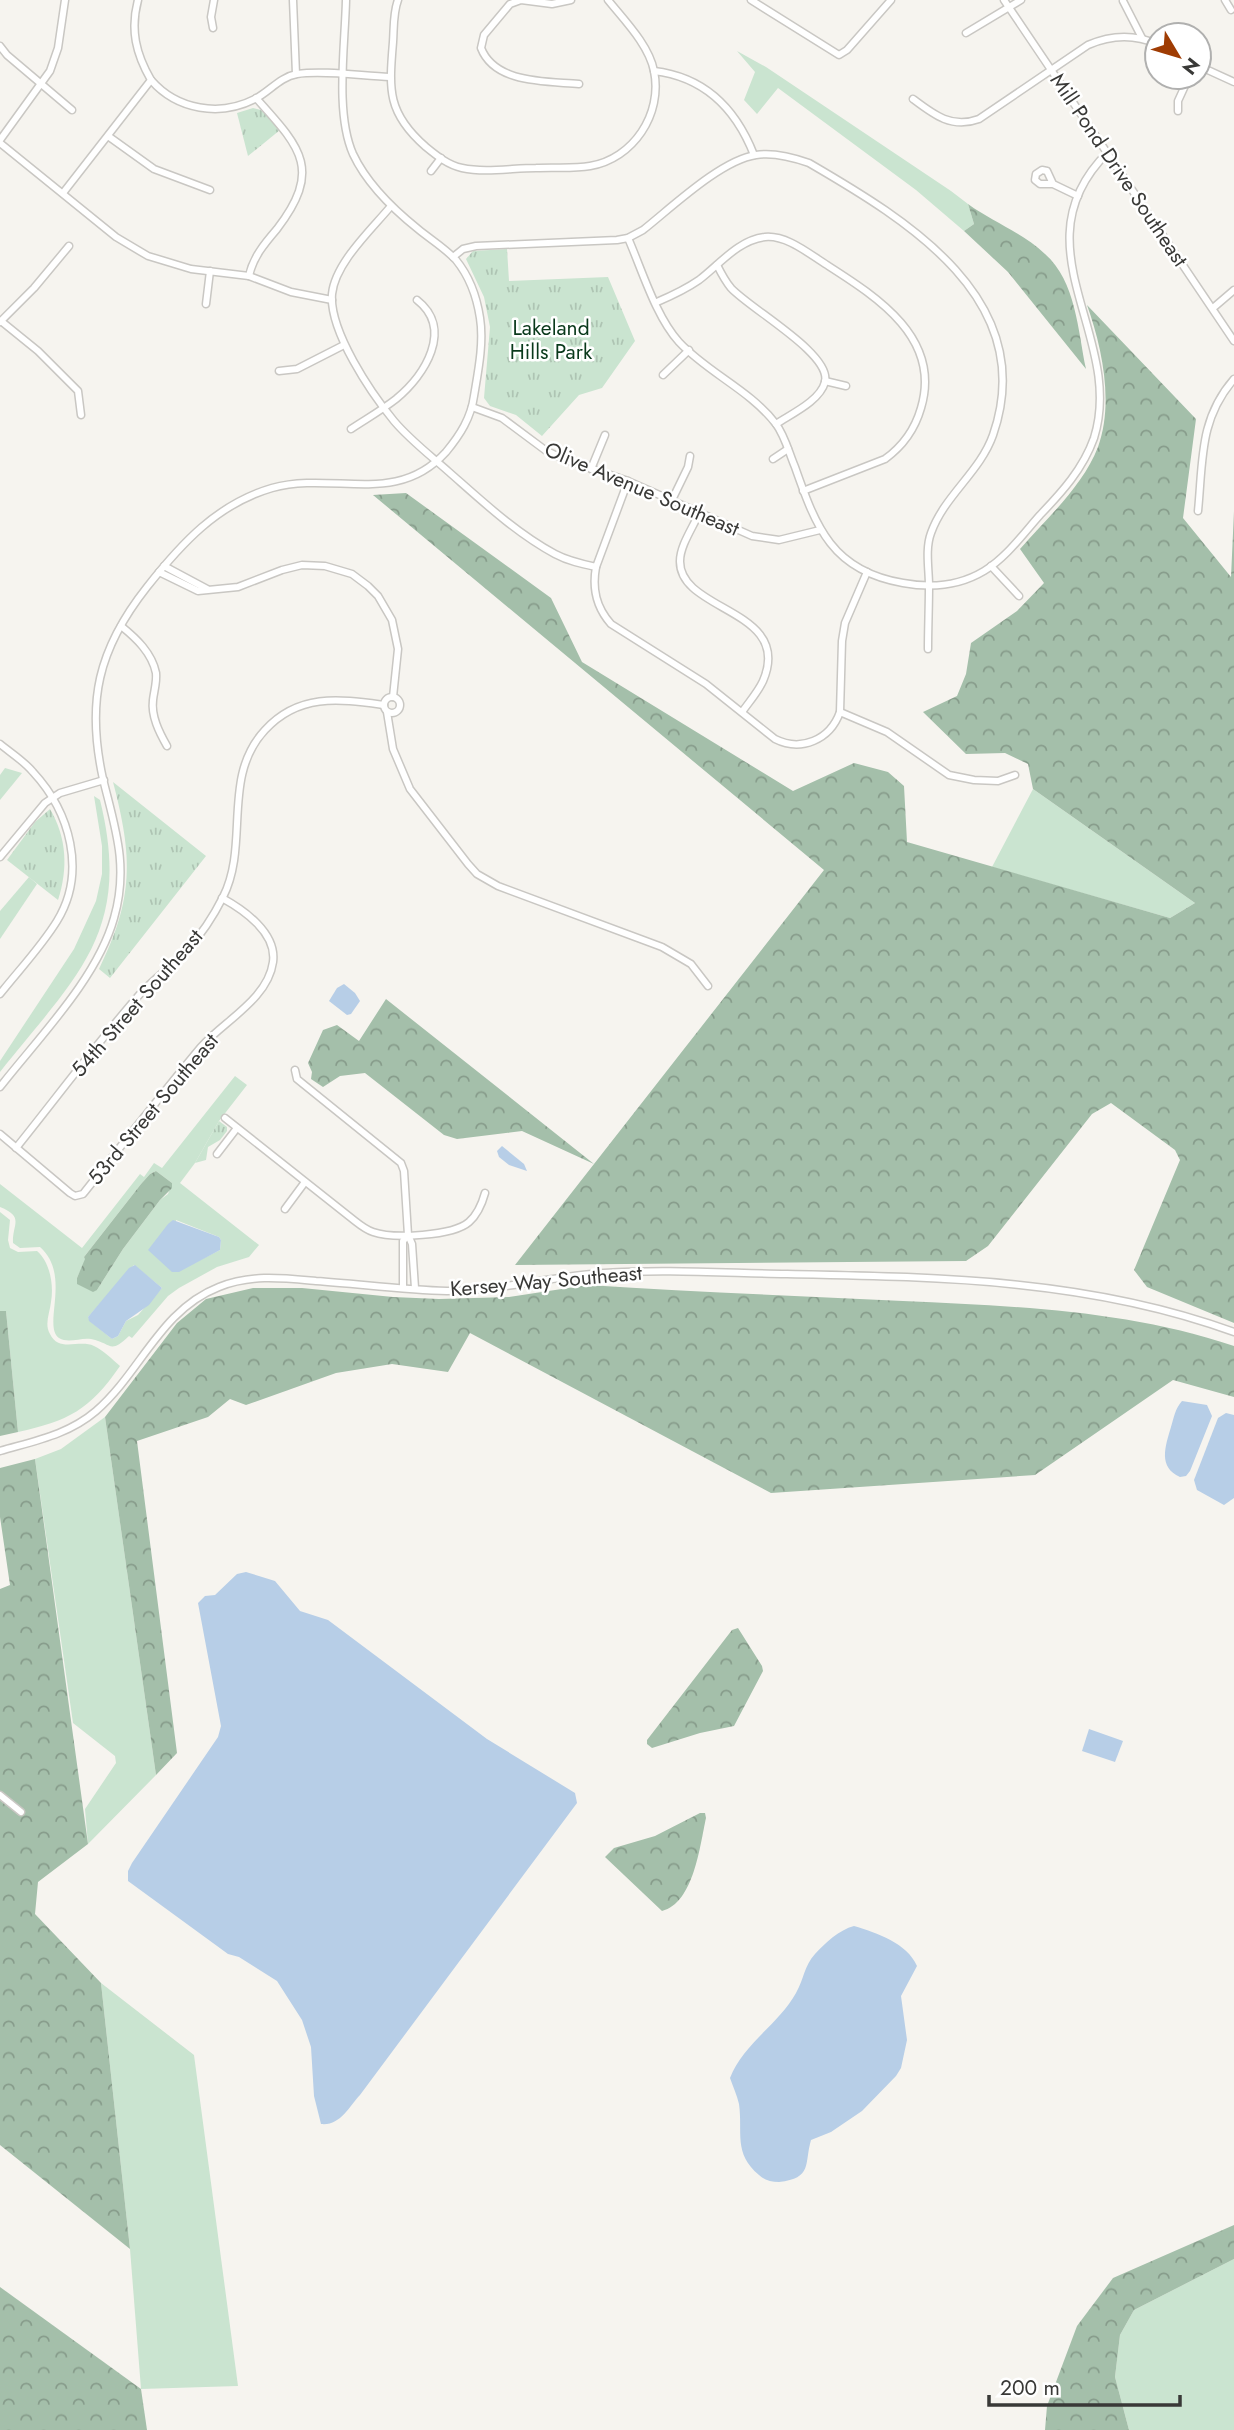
<svg xmlns="http://www.w3.org/2000/svg" width="1234" height="2430" viewBox="0 0 1234 2430" font-family="Jost,sans-serif">
	<style>
		.green { fill: #cae4d0; fill-rule: evenodd }
		.forest { fill: url(#forest-crowns) }
		.park { fill: url(#park-tufts) }
		.water { fill: #b7cee7 }
		.lines { fill: none; stroke-linecap: round; stroke-linejoin: round }
		.minor-casing { stroke: #c9c7c3; stroke-width: 9 }
		.minor { stroke: #fff; stroke-width: 6 }
		.labels { text-anchor: middle; stroke-width: 5; stroke-linejoin: round; paint-order: stroke }
		.street-label { font-size: 21px; fill: #393937; stroke: #fff }
		.park-label { font-size: 21px; fill: #09391b; stroke: #fff }
	</style>
	<defs>
		<pattern id="forest-crowns" width="20" height="18" patternUnits="userSpaceOnUse" patternTransform="scale(1.75)"><rect width="20" height="18" fill="#a4bfaa"/><path d="M2 6a3 3 0 1 1 6 0M12 15a3 3 0 1 1 6 0" fill="none" stroke="#879c8b"/></pattern>
		<pattern id="park-tufts" width="24" height="20" patternUnits="userSpaceOnUse" patternTransform="scale(1.75)"><rect width="24" height="20" fill="#cae4d0"/><path d="M3 7l-1-3M5 7V3M7 7l1-3M15 17l-1-3M17 17v-4M19 17l1-3" fill="none" stroke="#aec4b3"/></pattern>
	</defs>
	<rect width="100%" height="100%" fill="#f6f4ef"/>
	<g class="green">
		<polygon points="737,51 766,67 951,191 968,204 974,224 964,231 916,190 778,88 757,114 744,100 755,72"/>
		<polygon points="5,768 22,773 0,800 0,775"/>
		<polygon points="1033,789 1195,903 1170,918 992,867"/>
		<path d="M94,796L100,800C133,933 76,976 0,1072V1061L74,949L96,901L102,874V846Z"/>
		<polygon points="29,877 37,884 0,939 0,911"/>
		<path d="M235,1076L247,1085L219,1121L195,1163L180,1183L259,1245L249,1257L217,1267L179,1288L168,1296L132,1338L129,1336C109,1355 112,1343 91,1339C81,1337 69,1344 59,1338C42,1326 72,1275 40,1247L20,1248L13,1243C12,1224 25,1217 0,1207V1184L82,1248L140,1174L144,1177L154,1163L162,1168ZM156,1171L172,1183L168,1194L160,1200L123,1249L97,1290L77,1278L86,1259L84,1257L141,1184L150,1174ZM176,1220L219,1237L221,1240L220,1250L176,1272ZM134,1265L162,1288L138,1315L126,1321L118,1336L112,1339L90,1321L88,1317Z"/>
		<path d="M0,1212L10,1220L8,1240L10,1248L18,1252L37,1251C50,1262 54,1285 51,1302C50,1312 44,1324 50,1334C59,1353 79,1339 94,1346C103,1350 113,1360 120,1366C90,1410 68,1421 18,1432L6,1311H0Z"/>
		<polygon points="105,1417 156,1775 88,1844 85,1809 116,1763 115,1756 73,1723 35,1459 61,1449"/>
		<polygon points="101,1983 194,2055 238,2386 141,2389 130,2249"/>
		<polygon points="1234,2259 1234,2430 1129,2430 1115,2377 1120,2335 1134,2310"/>
	</g>
	<g class="forest">
		<path d="M968,204C993,222 1023,233 1045,254C1076,281 1078,331 1086,369L1008,272L964,231L974,224Z"/>
		<path d="M1087,305L1196,419L1183,518L1231,577L1234,511V1323L1147,1287L1134,1270L1180,1160L1175,1150L1111,1103L1092,1114L988,1246L966,1261L515,1265L594,1164L522,1131L457,1139L444,1135L365,1073L340,1076L323,1087L311,1079L312,1072L308,1063L323,1030L337,1025L359,1041L386,999L594,1164L824,870L373,495L406,493L551,598L582,662L793,791L854,763L888,772L904,786L907,842L1170,918L1195,903L1033,789L1028,764L1005,753L966,754L923,712L957,696L966,674L971,643L1017,611L1044,583L1020,549C1047,518 1083,486 1098,447C1114,403 1102,347 1087,305Z"/>
		<polygon points="156,1171 172,1183 172,1188 160,1200 123,1249 97,1290 93,1292 77,1284 77,1278 85,1259 84,1257 141,1184 150,1174"/>
		<path d="M588,1285C693,1292 798,1296 903,1301C1014,1306 1127,1310 1234,1346V1397L1173,1380L1035,1475L771,1493L470,1333L448,1372L392,1364L336,1373L246,1405L230,1399L208,1417L137,1441L177,1753L156,1775L105,1417L177,1323L206,1299L253,1288H302L393,1297L439,1299L509,1297Z"/>
		<polygon points="0,1311 6,1311 18,1432 0,1436"/>
		<polygon points="35,1459 88,1844 38,1882 35,1914 101,1983 130,2249 0,2145 0,1589 10,1585 0,1517 0,1468"/>
		<polygon points="738,1628 762,1666 763,1671 734,1726 700,1733 652,1748 647,1744 647,1740 732,1630"/>
		<path d="M700,1813H705L706,1818C700,1845 694,1903 662,1911L605,1857L614,1848L655,1836Z"/>
		<polygon points="1234,2225 1234,2259 1134,2310 1120,2335 1115,2377 1129,2430 1045,2430 1047,2406 1077,2326 1113,2278"/>
		<polygon points="0,2287 141,2389 147,2430 0,2430"/>
	</g>
	<g class="park">
		<polygon points="253,108 261,110 280,130 248,156 237,113"/>
		<polygon points="507,249 509,281 608,277 635,341 602,388 579,395 542,436 516,415 490,406 484,398 490,327 484,297 466,259 473,251"/>
		<path d="M113,782L206,856L110,978L99,969C134,898 133,858 113,782Z"/>
		<path d="M50,809C67,838 68,869 58,900L7,860L35,822Z"/>
		<polygon points="219,1121 227,1127 227,1131 220,1140 208,1147 206,1160 195,1163"/>
	</g>
	<g class="water">
		<polygon points="344,984 355,993 360,1001 351,1014 347,1015 329,1001 337,988"/>
		<polygon points="502,1146 524,1164 527,1171 509,1165 499,1157 497,1151"/>
		<polygon points="173,1220 219,1237 221,1240 220,1250 179,1272 172,1272 148,1250 168,1224"/>
		<polygon points="135,1265 162,1288 149,1305 126,1321 118,1336 112,1339 89,1321 88,1317 129,1268"/>
		<path d="M1182,1401L1207,1405L1212,1416L1190,1471L1186,1476L1180,1477C1158,1467 1165,1447 1171,1427C1174,1417 1175,1409 1182,1401Z"/>
		<polygon points="1226,1413 1234,1415 1234,1498 1224,1505 1197,1490 1194,1480 1218,1418"/>
		<path d="M246,1572L275,1581L300,1611L328,1620L487,1739L575,1793L577,1803L360,2095C348,2108 340,2126 321,2124L314,2096L311,2047L302,2020L277,1981L239,1957L228,1954L128,1881V1871L132,1863L218,1737L221,1726L198,1603L205,1596L215,1595L237,1574Z"/>
		<polygon points="1089,1729 1123,1741 1115,1762 1082,1751"/>
		<path d="M854,1926C877,1933 907,1943 917,1966L901,1996L907,2040L901,2068L896,2076L862,2111L831,2132L811,2140C804,2164 813,2178 779,2182C771,2182 764,2180 759,2175C733,2153 743,2133 739,2104C737,2095 733,2087 730,2078C743,2044 779,2024 796,1993C804,1979 804,1966 815,1954C826,1942 839,1930 854,1926Z"/>
	</g>
	<g class="lines">
		<defs>
			<g id="minor">
				<polyline points="293,0 296,74"/>
				<path d="M398,0C393,13 394,28 393,42C389,90 387,113 426,147C437,156 448,165 462,168C485,173 513,168 536,168C554,167 573,169 590,166C633,159 663,114 654,71C649,45 624,20 608,0"/>
				<path d="M571,0L552,4L521,0L510,4L484,35L481,48C495,84 547,81 579,84"/>
				<polyline points="751,0 839,55 847,50 891,0"/>
				<polyline points="1004,0 1234,341"/>
				<polyline points="1225,0 1231,10"/>
				<polyline points="1123,1 1142,38"/>
				<polyline points="213,28 211,17 214,0"/>
				<polyline points="966,33 1021,0"/>
				<polyline points="0,46 7,55 72,110"/>
				<polyline points="1199,66 1234,82"/>
				<path d="M654,71C705,77 736,109 754,155"/>
				<path d="M151,80C177,110 220,117 255,99C270,91 280,77 297,74C324,70 362,76 390,77"/>
				<path d="M913,99C934,115 952,129 979,119L1088,45C1111,35 1134,34 1157,44"/>
				<polyline points="1178,111 1178,101 1189,77"/>
				<polyline points="108,136 154,169 210,190"/>
				<polyline points="0,140 50,71 58,48 65,0"/>
				<polyline points="0,143 116,237 148,256 191,269 249,276 291,292 332,300"/>
				<polyline points="431,171 441,158"/>
				<polyline points="1053,184 1040,184 1035,180 1036,174 1042,170 1047,171 1053,184 1078,196"/>
				<path d="M63,193L151,80C136,54 130,30 138,0"/>
				<path d="M391,206C372,229 335,263 332,294C329,331 371,393 394,421C410,440 431,456 449,472C482,501 516,533 555,554C568,561 582,564 596,567C592,589 596,607 611,624L706,684L775,739C801,752 830,740 840,712L887,732L949,775L974,780L998,781L1015,775"/>
				<path d="M628,238C642,270 656,317 679,342C708,373 750,390 776,424C785,436 789,453 795,467C816,527 832,571 903,583C930,588 959,586 984,571C1006,558 1023,534 1040,515C1062,492 1083,469 1094,438C1126,337 1014,245 1108,152"/>
				<path d="M453,257L463,249L476,246L617,240L628,238L643,230C671,208 721,160 756,155C774,152 792,157 809,163C907,220 1040,300 993,435C980,472 944,496 931,533C925,549 929,569 929,586C929,607 928,628 928,649"/>
				<path d="M717,265C721,273 725,281 731,288C750,309 832,354 825,382C820,401 791,414 776,424"/>
				<path d="M249,276C253,257 265,243 277,229C323,169 300,147 256,98"/>
				<path d="M657,302C671,296 686,289 699,280C719,265 738,240 765,237C787,235 809,254 827,265C877,297 942,338 921,408C915,429 903,446 885,459L803,491"/>
				<polyline points="206,304 210,271"/>
				<polyline points="1213,308 1234,290"/>
				<polyline points="1,321 38,351 78,391 81,415"/>
				<polyline points="0,322 34,288 69,246"/>
				<polyline points="279,371 297,369 344,345"/>
				<polyline points="663,375 689,350"/>
				<polyline points="825,381 846,386"/>
				<polyline points="472,407 502,418 545,450 561,458 628,481 752,536 779,540 820,530"/>
				<path d="M351,429C366,419 382,410 396,399C425,375 454,329 417,300"/>
				<polyline points="773,459 788,449"/>
				<polyline points="591,469 605,435"/>
				<polyline points="672,500 688,467 690,456"/>
				<path d="M700,511C694,526 680,545 680,561C679,612 794,609 763,681C758,692 749,702 742,712"/>
				<path d="M1198,511C1203,461 1199,419 1234,379"/>
				<polyline points="164,566 207,589"/>
				<polyline points="991,566 1019,596"/>
				<polyline points="596,567 628,481"/>
				<polyline points="159,572 198,591 238,587 282,570 302,565 325,566 352,574 368,586 378,596 392,620 398,649 393,697"/>
				<path d="M121,626C136,638 152,653 156,673C157,682 154,691 153,700C151,716 159,732 167,746"/>
				<circle cx="392" cy="705" r="8"/>
				<polyline points="387,712 393,749 410,789 468,864 477,874 498,886 662,947 691,964 708,986"/>
				<polyline points="840,712 842,641 845,623 867,572"/>
				<path d="M0,744C11,753 24,761 33,772C70,812 87,872 57,921C41,947 19,970 0,994"/>
				<polyline points="0,857 45,803 60,793 104,780"/>
				<polyline points="295,1070 297,1079 401,1163 404,1171 408,1235 412,1244 415,1288"/>
				<path d="M0,1087C39,1037 97,979 114,918C129,866 115,828 103,779C86,702 98,649 147,587C181,544 217,504 272,488C335,471 396,507 446,452C460,435 471,418 474,396C478,372 484,343 480,318C477,298 469,276 456,260C445,248 430,239 418,229C393,209 367,184 353,154C335,113 345,46 346,0"/>
				<path d="M225,1118L355,1221C360,1225 367,1230 373,1232C393,1239 453,1236 469,1222C478,1214 482,1204 485,1193"/>
				<path d="M0,1134L70,1193L75,1196L83,1194C122,1145 161,1095 201,1047C224,1021 268,999 273,962C277,933 244,910 222,898"/>
				<path d="M16,1148C57,1097 97,1043 140,994C155,978 172,966 187,950C200,936 214,915 223,897C250,844 221,777 265,730C299,693 339,699 384,705"/>
				<polyline points="217,1154 237,1128"/>
				<polyline points="285,1209 305,1182"/>
				<polyline points="403,1287 403,1241 408,1235"/>
				<path d="M0,1451C34,1441 68,1435 96,1411C141,1372 160,1310 219,1287C251,1274 283,1278 316,1281C360,1284 404,1290 447,1291C499,1291 552,1276 604,1273C664,1269 726,1273 787,1274C939,1277 1089,1279 1234,1332"/>
				<polyline points="0,1795 21,1812"/>
			</g>
		</defs>
		<use href="#minor" class="minor-casing"/>
		<use href="#minor" class="minor"/>
	</g>
	<g class="labels">
		<g class="street-label">
			<text transform="translate(1119 170) rotate(56)" y="7">Mill Pond Drive Southeast</text>
			<text transform="translate(642 489) rotate(23)" y="7">Olive Avenue Southeast</text>
			<text transform="translate(137 1003) rotate(-49)" y="7">54th Street Southeast</text>
			<text transform="translate(153 1109) rotate(-50)" y="7">53rd Street Southeast</text>
			<text transform="translate(546 1281) rotate(-5)" y="7">Kersey Way Southeast</text>
		</g>
		<g class="park-label">
			<text x="551" y="335">Lakeland<tspan x="551" dy="24">Hills Park</tspan></text>
		</g>
	</g>
	<g transform="translate(1178 56) rotate(128)"><circle r="33" fill="#ffffff" stroke="#b0b0af" stroke-width="2"/>
	<path d="M0-5L12 26L0 18L-12 26Z" fill="#9f3c03"/>
	<text y="-10" font-size="19" font-weight="bold" text-anchor="middle" fill="#393937">N</text>
	</g>
	<path d="M989 2395v10h191v-10" fill="none" stroke="#393937" stroke-width="3.5"/>
	<text x="1000" y="2395" font-size="21" fill="#393937" stroke="#ffffff" stroke-width="5" paint-order="stroke">200 m</text>
</svg>
